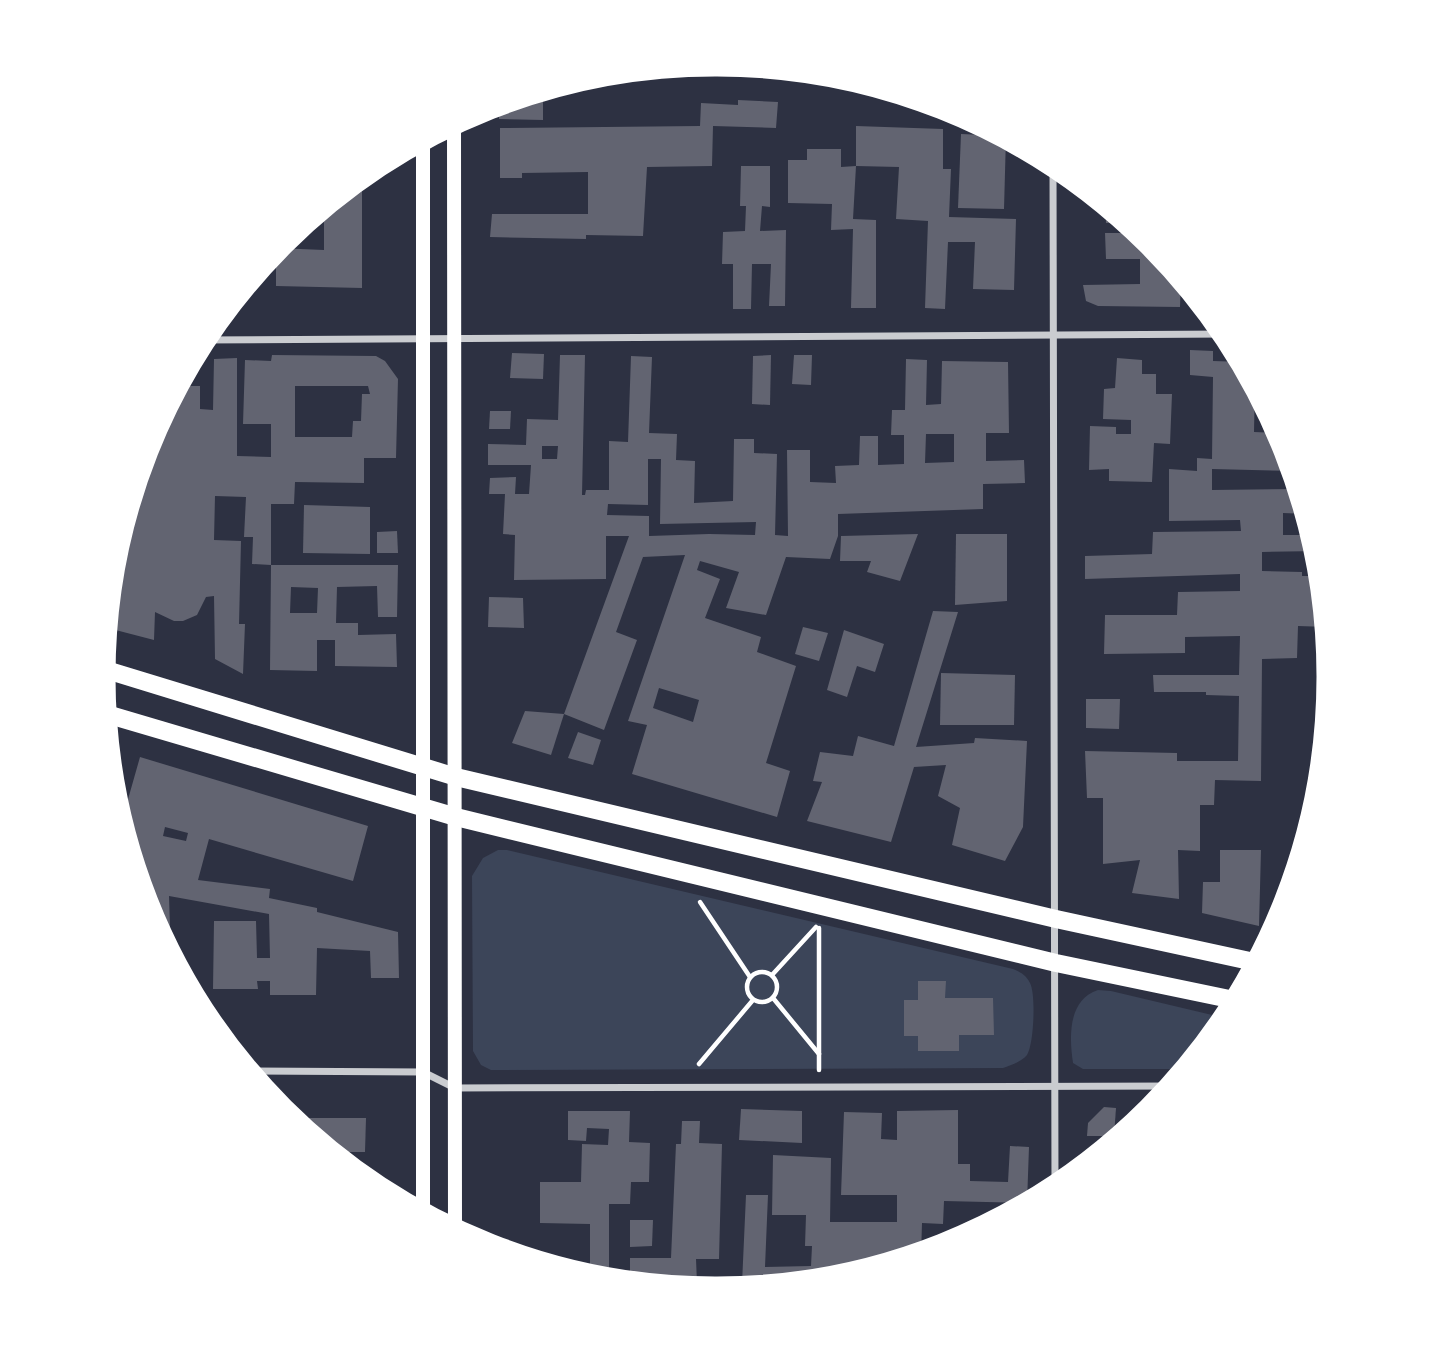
<svg xmlns="http://www.w3.org/2000/svg" width="1432" height="1353" viewBox="0 0 1432 1353" font-family="'Work Sans',sans-serif">
	<style>
		.green { fill: #3c4559 }
		.building { fill: #626471; fill-rule: evenodd }
		.lines { fill: none; stroke-linecap: round; stroke-linejoin: round }
		.path { stroke: #fff; stroke-width: 4.5 }
		.minor { stroke: #caccd0; stroke-width: 7 }
		.secondary { stroke: #fff; stroke-width: 14 }
		.primary { stroke: #fff; stroke-width: 18 }
		.rim { fill: none; stroke: #fff; stroke-width: 9 }
	</style>
	<rect width="100%" height="100%" fill="#2d3142"/>
	<g class="green">
		<path d="M498,850H507L1013,969C1020,972 1026,975 1030,983C1036,994 1034,1044 1027,1055C1021,1062 1011,1065 1003,1068L491,1070L481,1065L473,1051L472,876L483,858Z"/>
		<path d="M1098,990L1111,991L1229,1019L1189,1069H1083L1073,1063C1069,1036 1068,1000 1098,990Z"/>
	</g>
	<g class="building">
		<polygon points="543,87 543,120 499,119 499,101"/>
		<polygon points="738,100 778,102 776,128 713,126 712,166 647,167 643,236 586,235 586,239 490,237 492,214 588,214 588,172 522,173 522,178 500,178 500,128 700,126 701,103 738,105"/>
		<polygon points="856,126 943,129 943,169 951,169 949,217 1016,219 1014,290 973,289 975,242 948,242 945,309 925,308 928,221 896,219 899,167 856,166"/>
		<polygon points="961,134 1006,136 1004,209 958,208"/>
		<polygon points="807,149 841,149 841,167 856,166 853,219 876,220 876,308 851,308 853,229 831,230 832,204 788,203 788,160 807,160"/>
		<polygon points="741,166 770,166 770,207 762,206 760,231 786,230 785,306 769,306 771,264 752,264 751,309 733,309 733,264 722,264 723,232 745,231 746,206 740,206"/>
		<polygon points="362,173 362,288 276,286 276,248 324,250 324,221 303,221"/>
		<polygon points="1105,201 1122,215 1130,222 1106,223"/>
		<polygon points="1132,224 1153,241 1181,275 1180,307 1098,306 1086,301 1083,285 1140,284 1140,259 1106,259 1105,233 1132,233"/>
		<polygon points="1190,350 1213,351 1213,361 1244,362 1255,381 1254,432 1282,433 1286,441 1295,471 1212,469 1212,490 1301,489 1308,514 1283,513 1283,535 1315,535 1320,551 1262,552 1262,571 1302,572 1302,576 1323,576 1328,627 1298,626 1297,658 1262,659 1261,781 1215,780 1214,805 1200,805 1200,851 1178,850 1179,899 1132,893 1140,860 1103,864 1103,798 1087,798 1085,751 1177,753 1177,761 1238,761 1239,696 1206,695 1206,692 1154,692 1153,675 1239,675 1240,636 1185,637 1185,653 1104,654 1105,615 1177,615 1178,592 1240,591 1240,574 1085,579 1085,556 1152,554 1153,532 1241,531 1240,520 1169,521 1169,469 1197,471 1197,458 1212,459 1213,377 1190,375"/>
		<polygon points="512,353 544,354 543,379 510,378"/>
		<path d="M272,355L376,356L385,361L398,379L396,458H364V483L295,482L294,504H271V565L252,564L253,537H244L246,497L215,496L214,540L241,541L239,624H245L243,674L215,659L214,596L206,597L197,615L183,621H174L155,612L154,640L104,627V625L111,556L146,440L148,437H160V413L175,386H200V409L213,410L214,359L237,358V456L271,457V424H243L245,360L271,361ZM295,386H368L370,394H362L361,421H353L352,437H295Z"/>
		<path d="M560,355H585L582,495H585L586,490H609V441L628,442L631,356L652,357L649,433L677,434L676,460L695,461L694,503L733,501L734,439H754V453L777,454L775,535L788,536L787,450H810V482L836,483L835,466L859,465L860,436H878V465L904,464V435H891L892,410H905L906,359L927,360L926,405L941,404L942,361L1008,362L1009,433H986V461L1024,460L1025,483L983,484V509L838,514V536L830,559L786,557L766,615L726,608L739,572L700,561L697,570L720,579L705,618L761,637L757,652L796,666L766,763L790,771L777,817L632,774L647,725L628,721L685,555L643,557L616,632L637,640L604,730L564,714L629,536H606V579L514,580L515,535L503,534L505,494H489L490,478L516,477L515,494H529L531,465H488V444L526,445L527,419L558,420ZM926,434H954V462L925,463ZM542,446H558L557,459H542ZM648,459H661L660,524L756,522L755,535L709,534L649,536V516L607,515L608,504L648,505ZM659,688L699,700L693,722L653,708Z"/>
		<polygon points="771,355 770,405 752,404 753,356"/>
		<polygon points="794,355 812,355 811,385 792,384"/>
		<polygon points="1117,358 1142,360 1142,374 1156,374 1156,394 1172,394 1170,444 1154,443 1152,482 1109,481 1109,469 1089,470 1090,426 1116,427 1116,434 1131,434 1131,420 1103,419 1104,389 1115,388"/>
		<polygon points="490,411 511,411 510,429 489,429"/>
		<polygon points="304,505 370,507 370,554 303,553"/>
		<polygon points="397,531 398,553 377,553 377,532"/>
		<polygon points="918,534 900,581 867,572 871,561 840,561 841,536"/>
		<polygon points="956,534 1007,534 1007,601 955,605"/>
		<path d="M271,565H398L397,617H378L377,586L337,587L336,623H358V635L396,634L397,667L335,666V640H317V671L270,670ZM291,587L318,588L317,613H290Z"/>
		<polygon points="489,597 523,598 524,628 488,627"/>
		<polygon points="933,611 958,612 916,747 974,743 975,738 1027,741 1023,827 1005,861 952,845 960,808 938,796 946,765 914,767 891,842 807,821 822,782 813,781 820,752 853,756 858,736 894,746"/>
		<polygon points="803,627 828,633 819,661 795,654"/>
		<polygon points="844,630 884,644 875,672 857,666 847,697 827,690"/>
		<polygon points="941,673 1015,675 1014,725 940,725"/>
		<polygon points="1086,699 1120,699 1119,729 1086,728"/>
		<polygon points="525,711 564,714 551,755 512,743"/>
		<polygon points="578,732 601,740 593,765 568,758"/>
		<path d="M140,757L368,826L353,881L209,839L198,880L270,889L269,898L317,908V912L398,932L399,978H371L370,951L317,948L316,995H270V981H257L258,989H213L214,921H256L257,958H270L269,914L169,896L171,959L146,912L116,815L123,817ZM165,827L188,833L186,841L163,836Z"/>
		<polygon points="1220,850 1261,850 1259,926 1202,913 1203,882 1220,882"/>
		<polygon points="918,981 946,981 945,998 993,998 994,1035 959,1035 959,1051 918,1051 918,1036 904,1036 904,1000 918,1000"/>
		<polygon points="1104,1107 1116,1108 1114,1136 1087,1136 1088,1123"/>
		<polygon points="741,1109 802,1111 802,1143 739,1140"/>
		<polygon points="958,1110 958,1164 970,1164 970,1181 1008,1182 1010,1146 1029,1147 1027,1203 944,1201 943,1224 922,1223 921,1256 836,1282 716,1293 696,1292 696,1290 630,1285 630,1258 671,1258 676,1144 681,1144 682,1121 700,1121 699,1143 722,1144 719,1259 696,1259 697,1283 742,1284 746,1195 768,1195 765,1267 811,1266 812,1246 805,1246 806,1215 772,1215 773,1155 831,1158 830,1222 897,1222 897,1195 841,1195 844,1112 882,1113 881,1139 897,1140 897,1111"/>
		<polygon points="568,1111 630,1111 629,1142 650,1143 649,1182 631,1182 630,1204 609,1204 609,1283 595,1282 544,1266 590,1266 590,1224 540,1223 540,1182 581,1182 582,1144 608,1145 609,1129 587,1128 586,1141 568,1140"/>
		<polygon points="286,1118 366,1118 365,1152 327,1152"/>
		<polygon points="630,1220 653,1220 652,1246 630,1247"/>
	</g>
	<g class="lines">
		<g class="path">
			<polyline points="700,902 750,977"/>
			<polyline points="819,928 819,1070"/>
			<circle cx="762" cy="987" r="15"/>
			<polyline points="772,975 816,927"/>
			<polyline points="773,998 819,1054"/>
			<polyline points="699,1064 753,1000"/>
		</g>
		<g class="minor">
			<polyline points="1053,161 1055,1192"/>
			<polyline points="199,340 1229,334"/>
			<polyline points="246,1071 423,1072 455,1088 1174,1086"/>
		</g>
		<g class="secondary">
			<polyline points="454,120 455,1233"/>
			<polyline points="423,1216 423,137"/>
		</g>
		<g class="primary">
			<polyline points="100,668 456,777 1056,919 1259,963"/>
			<polyline points="103,713 456,817 1056,963 1239,1001"/>
		</g>
	</g>
	<path d="M0 0H1432V1353H0ZM715 72H717A604 604 0 0 1 1321 676V677A604 604 0 0 1 717 1281H715A604 604 0 0 1 111 677V676A604 604 0 0 1 715 72Z" fill="#fff" fill-rule="evenodd"/>
	<path class="rim" d="M715 72H717A604 604 0 0 1 1321 676V677A604 604 0 0 1 717 1281H715A604 604 0 0 1 111 677V676A604 604 0 0 1 715 72Z"/>
</svg>
